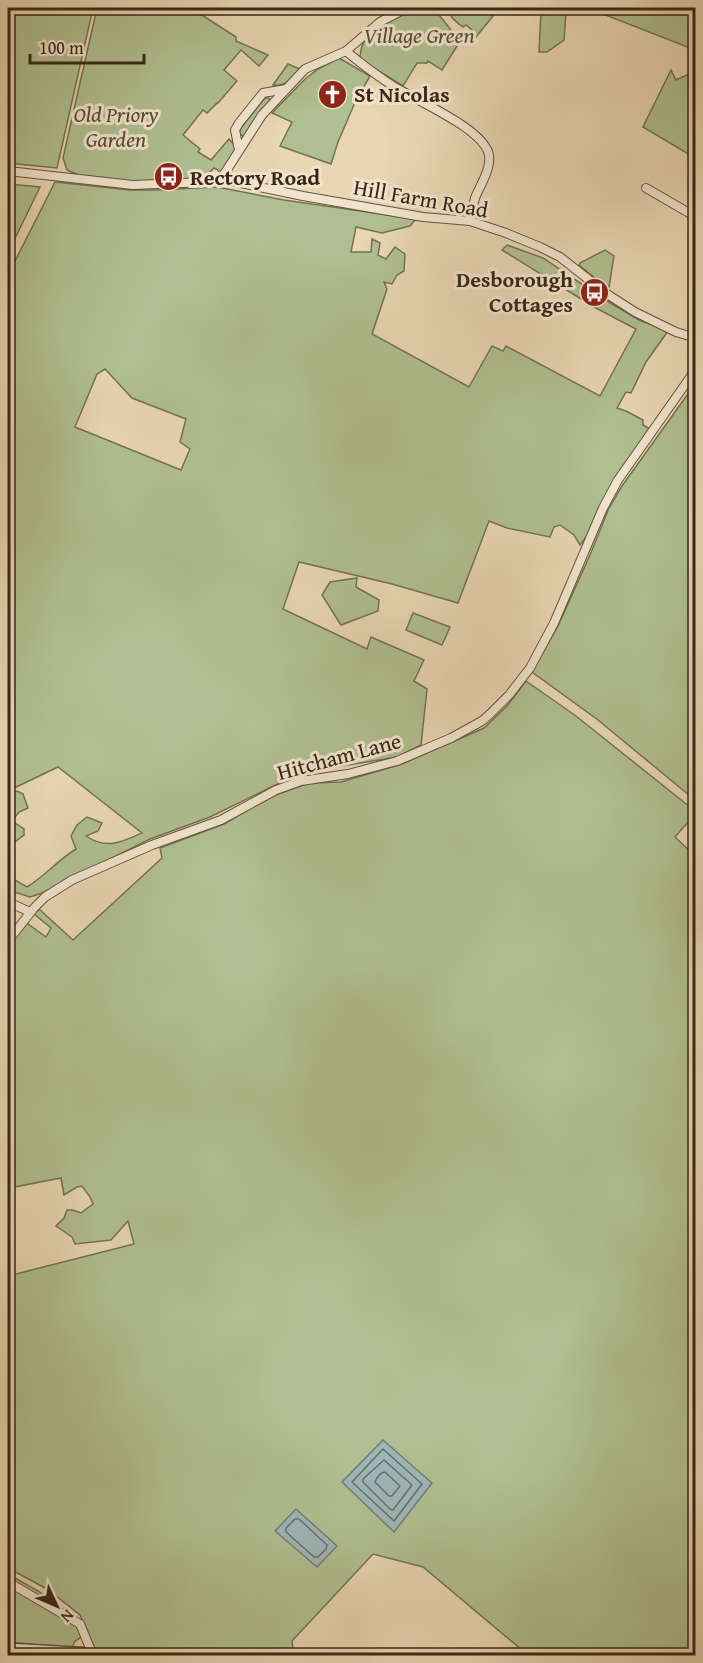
<svg xmlns="http://www.w3.org/2000/svg" width="703" height="1663" viewBox="0 0 703 1663" font-family="'Gentium Book Plus',serif">
	<style>
		.green { fill: #b0bf91; stroke: #747254; stroke-width: 1.5; fill-rule: evenodd }
		.water { fill: #9db6b8; stroke: #757c78; stroke-width: 1.5 }
		.lines { fill: none; stroke-linecap: round; stroke-linejoin: round }
		.shore { stroke: #6b6e68; stroke-width: 1.5 }
		.minor-casing { stroke: #65523e; stroke-width: 10 }
		.tertiary-casing { stroke: #65523e; stroke-width: 12 }
		.minor { stroke: #f1e4ce; stroke-width: 8 }
		.tertiary { stroke: #f1e4ce; stroke-width: 9 }
		.labels { text-anchor: middle; stroke-width: 6; stroke-linejoin: round; paint-order: stroke }
		.park-label { font-size: 22px; font-style: italic; fill: #574c36; stroke: #f1e4ce }
		.poi-label { font-size: 22px; font-weight: bold; fill: #392617; stroke: #f1e4ce; text-anchor: start }
		.street-label { font-size: 22px; fill: #392617; stroke: #f1e4ce }
	</style>
	<rect width="100%" height="100%" fill="#e9d6b3"/>
	<filter id="stains"><feTurbulence type="fractalNoise" baseFrequency=".00333" numOctaves="4"/><feColorMatrix values="0 0 0 0 .2 0 0 0 0 .09 0 0 0 0 .02 0 0 0 .5 -.17"/></filter>
	<radialGradient id="worn" r=".72"><stop offset=".6" stop-color="#630" stop-opacity="0"/><stop offset="1" stop-color="#630" stop-opacity=".3"/></radialGradient>
	<g class="green">
		<polygon points="8,8 93,8 57,168 8,163"/>
		<path d="M97,8H193L194,10L236,37V41L268,55L259,66L241,50L224,70L237,81L236,82L218,103H217L207,113L203,110L183,135L200,149L198,152L211,160L229,139L236,147L235,161L220,174L218,170L214,168L207,175L211,180C198,179 186,178 173,179C137,181 101,187 67,170L63,158Z"/>
		<path d="M415,8L436,11L455,35L457,46L442,70L428,61L427,63H417L403,86L364,62L360,56C361,52 361,46 364,42C373,27 399,14 415,8Z"/>
		<path d="M447,8H491L488,12L493,16L476,37L472,30L466,25L463,27C457,23 448,15 447,8Z"/>
		<polygon points="609,8 695,8 695,50 603,14"/>
		<polygon points="541,11 566,12 564,40 547,52 539,52"/>
		<polygon points="339,58 370,76 356,100 338,142 331,164 280,146 292,122 272,113 304,80 318,69"/>
		<path d="M288,64L300,69C292,79 286,87 273,85Z"/>
		<polygon points="671,70 676,80 691,73 696,93 695,158 643,127"/>
		<polygon points="268,97 272,102 245,137 239,134 241,128 264,99"/>
		<path d="M55,182L130,190H158L217,187L284,200L416,219L410,226L382,233L356,227L351,252H371L372,239L380,243L378,255L386,259L395,247L405,254L404,271L397,275L392,284L384,282L387,289L372,334L469,387L492,346L503,351L506,346L600,396L636,329L594,307L502,250L507,245L543,258L607,301L639,320L668,331L646,362L631,393L626,392L617,408L626,411L643,420V425L650,429L604,499L586,537L580,545L574,535L560,525L554,527L550,537L507,528L489,521L458,603L392,584L299,562L283,609L367,649L371,637L424,660L414,681L427,689L421,745L397,757L300,773L210,817L150,839L42,893L30,897L8,890V876L27,887C45,876 58,860 76,849L71,836L77,825L87,817L102,823L98,831L86,836C106,850 122,842 142,833L58,767L8,791V275ZM105,369L132,398L186,419L180,442L190,449L181,470L75,427L97,374Z"/>
		<polygon points="8,184 40,187 8,253"/>
		<polygon points="605,250 614,256 609,287 607,288 579,265 580,263"/>
		<polygon points="695,384 695,800 598,720 532,672 558,626 590,555 609,508 622,486"/>
		<polygon points="357,578 356,587 379,600 378,611 341,625 322,595 330,582"/>
		<polygon points="413,613 450,627 442,645 406,630"/>
		<polygon points="526,681 576,716 695,811 695,814 675,837 696,857 695,1655 528,1655 423,1567 373,1554 292,1641 294,1655 132,1656 95,1650 80,1615 47,1589 8,1568 8,1276 134,1244 128,1221 111,1240 75,1244 72,1237 56,1226 64,1218 67,1210 73,1210 81,1213 93,1204 90,1197 82,1186 77,1187 64,1195 61,1178 9,1188 8,1180 8,1084 12,1063 8,1060 8,943 24,921 46,937 51,928 34,914 39,909 73,940 162,858 160,848 224,824 270,797 309,783 341,782 402,764 484,728 507,706"/>
		<polygon points="17,791 23,794 28,808 19,812 12,821 24,829 24,835 8,847 8,795"/>
		<polygon points="8,1574 40,1592 78,1624 83,1636 75,1641 72,1648 8,1642"/>
	</g>
	<g class="water">
		<polygon points="383,1440 432,1483 394,1532 342,1482"/>
		<polygon points="296,1509 337,1546 317,1567 275,1531"/>
	</g>
	<g class="lines">
		<g class="shore">
			<polygon points="383,1449 422,1484 394,1521 352,1482"/>
			<polygon points="384,1460 412,1485 393,1510 390,1509 363,1482 363,1479"/>
			<path d="M385,1472L400,1486L392,1496H389L375,1482C376,1478 381,1472 385,1472Z"/>
			<polygon points="295,1519 299,1519 327,1545 326,1549 318,1557 314,1557 286,1532 286,1528"/>
		</g>
		<defs>
			<g id="minor">
				<path d="M346,51C360,63 375,74 390,84C412,99 484,128 489,155C491,170 480,185 475,198C473,206 472,213 470,221"/>
				<polyline points="239,150 235,130 239,123 263,93 286,89"/>
				<polyline points="8,171 133,185 207,182 221,179 303,196 423,217 470,221 506,233 540,247 560,257 607,294 635,312 676,332 696,338"/>
				<polyline points="221,179 262,115 305,69 346,51 380,22 407,8"/>
				<polyline points="646,188 696,217"/>
				<polyline points="8,902 30,912"/>
				<polyline points="8,941 34,908 45,897 72,880 152,845 221,820 276,790 301,781 348,774 397,761 451,738 482,721 490,714 509,695 530,668 554,623 603,508 618,480 696,369"/>
				<polyline points="8,1582 80,1624 92,1653"/>
			</g>
			<polyline id="tertiary" points="8,1648 92,1653 106,1656"/>
		</defs>
		<use href="#minor" class="minor-casing"/>
		<use href="#tertiary" class="tertiary-casing"/>
		<use href="#minor" class="minor"/>
		<use href="#tertiary" class="tertiary"/>
	</g>
	<defs>
		<symbol id="church-disc" viewBox="-11 -11 22 22"><circle r="9.5" fill="#8f2418" stroke="#f1e4ce"/><path d="M-1.2-6h2.4v3.5h3.3v2.4h-3.3V6h-2.4V-.1h-3.3v-2.4h3.3Z" fill="#fff"/></symbol>
		<symbol id="bus-disc" viewBox="-11 -11 22 22"><circle r="9.5" fill="#8f2418" stroke="#f1e4ce"/><path d="M-5-6H5V4H4V6H2V4H-2V6H-4V4H-5ZM-3.5-4V0h7V-4ZM-3.5 1.2v1.5H-2V1.2ZM2 1.2v1.5H3.5V1.2Z" fill="#fff"/></symbol>
	</defs>
	<g fill-rule="evenodd">
		<use href="#church-disc" x="316" y="78" width="33" height="33"/>
		<use href="#bus-disc" x="152" y="160" width="33" height="33"/>
		<use href="#bus-disc" x="578" y="276" width="33" height="33"/>
	</g>
	<g class="labels">
		<g class="park-label">
			<text x="419" y="43">Village Green</text>
			<text x="116" y="122">Old Priory<tspan x="116" dy="25">Garden</tspan></text>
		</g>
		<g class="poi-label">
			<text x="354" y="102">St Nicolas</text>
			<text x="190" y="185">Rectory Road</text>
			<text x="573" y="287" text-anchor="end">Desborough<tspan x="573" dy="25">Cottages</tspan></text>
		</g>
		<g class="street-label">
			<text transform="translate(421 198) rotate(10)" y="8">Hill Farm Road</text>
			<text transform="translate(339 756) rotate(-15)" y="8">Hitcham Lane</text>
		</g>
	</g>
	<rect width="703" height="1663" fill="none" stroke="#e9d6b3" stroke-width="30"/>
	<rect x="9" y="9" width="685" height="1645" fill="none" stroke="#392617" stroke-width="3"/>
	<rect x="15" y="15" width="673" height="1633" fill="none" stroke="#392617" stroke-width="1.5"/>
	<g transform="translate(57 1606) rotate(134)" stroke="#f1e4ce" stroke-width="4.5" paint-order="stroke">
	<path d="M0-4.5L10 22L0 15L-10 22Z" fill="#392617"/>
	<text y="-9" font-size="16" font-weight="bold" text-anchor="middle" fill="#392617">N</text>
	</g>
	<path d="M30 54v9h114v-9" fill="none" stroke="#392617" stroke-width="3"/>
	<text x="39" y="54" font-size="18" fill="#392617" stroke="#f1e4ce" stroke-width="4.5" paint-order="stroke">100 m</text>
	<rect width="100%" height="100%" filter="url(#stains)"/>
	<rect width="100%" height="100%" fill="url(#worn)"/>
</svg>
